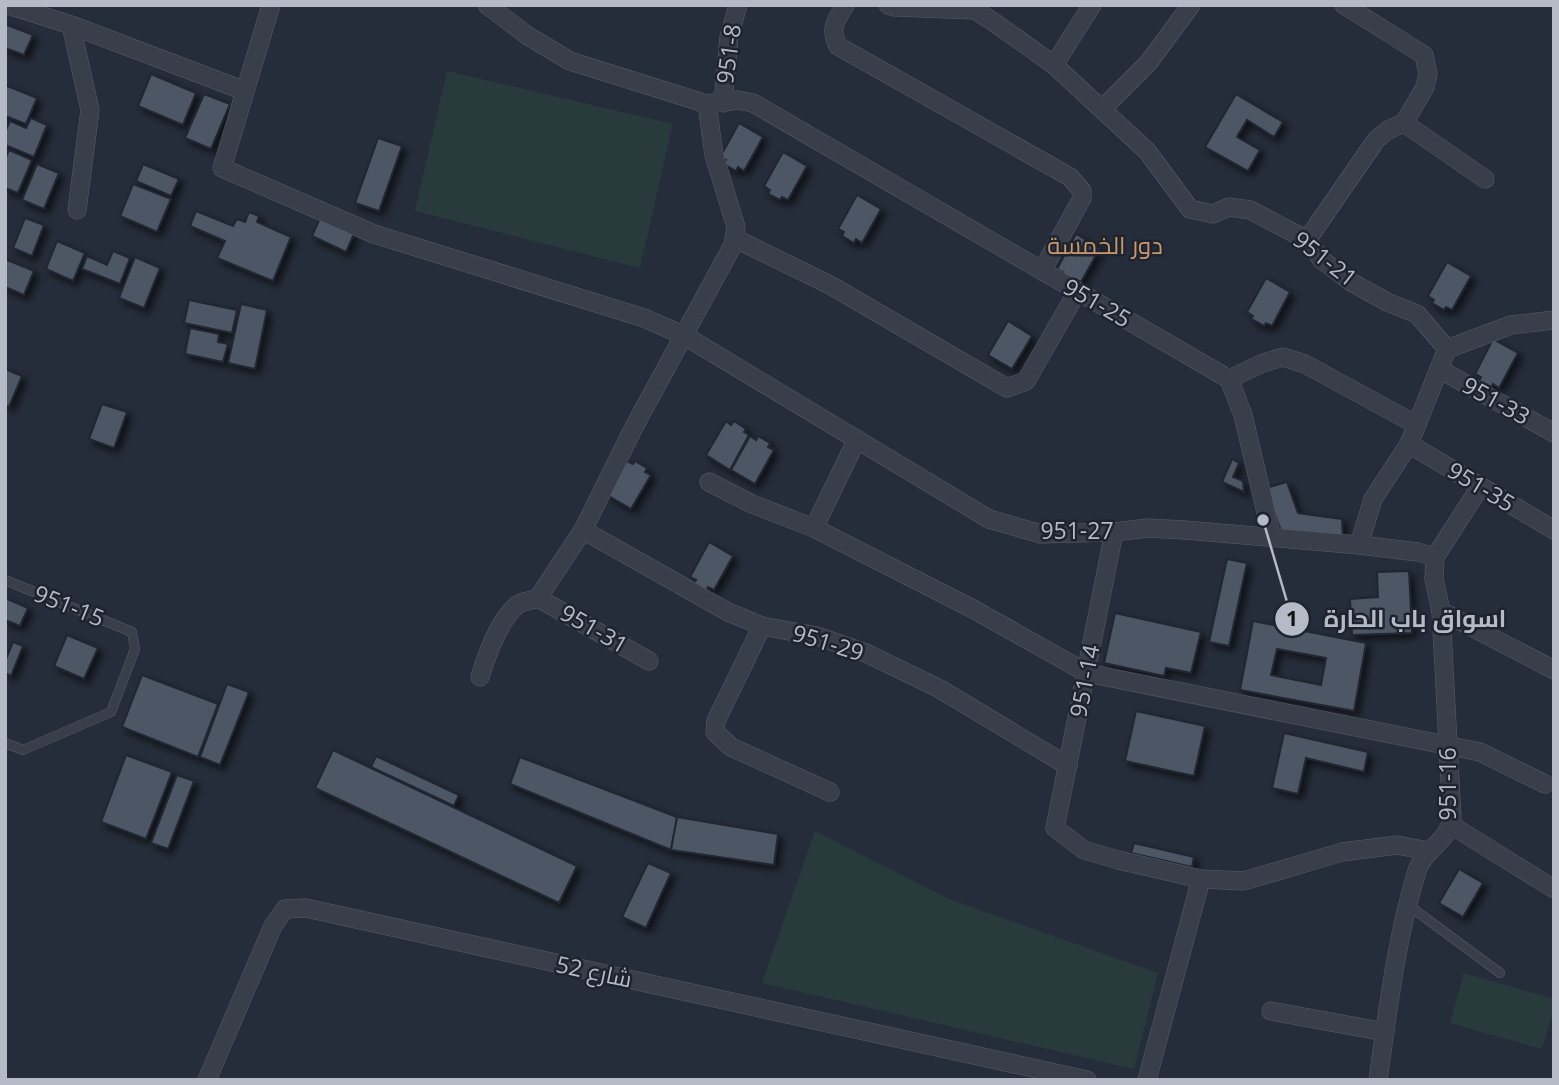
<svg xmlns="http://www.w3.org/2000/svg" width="1559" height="1085" viewBox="0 0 1559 1085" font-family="'Open Sans',Cairo,sans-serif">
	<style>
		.grass { fill: #283a3c }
		.building { fill: #4e5765; stroke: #202631; stroke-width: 2; fill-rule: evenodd; filter: url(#shadow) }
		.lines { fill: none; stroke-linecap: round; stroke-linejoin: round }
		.lane-casing { stroke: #575d68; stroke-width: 10 }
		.street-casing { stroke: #575d68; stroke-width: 19 }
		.lane { stroke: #393f4a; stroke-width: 9 }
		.street { stroke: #393f4a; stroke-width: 18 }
		.labels { text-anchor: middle; stroke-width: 5; stroke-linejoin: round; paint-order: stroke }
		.street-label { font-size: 23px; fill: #b4bac6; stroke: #1e242f }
		.neighbourhood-label { font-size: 24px; fill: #ca976b; stroke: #1e242f }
		.leader { fill: none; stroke: #b4bac6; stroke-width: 2.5 }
		.callout-dot { fill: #b4bac6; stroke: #1e242f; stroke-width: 2.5 }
		.mark-label { font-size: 21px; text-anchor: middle; font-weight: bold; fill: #111 }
		.callout-label { font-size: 24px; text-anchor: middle; font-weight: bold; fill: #b4bac6; stroke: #1e242f; stroke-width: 5; stroke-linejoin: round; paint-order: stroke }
	</style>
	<defs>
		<filter id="shadow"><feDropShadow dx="4.5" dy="4.5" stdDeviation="3.5" flood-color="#0009"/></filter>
	</defs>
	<rect width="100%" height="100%" fill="#252d3a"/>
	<g class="grass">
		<polygon points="447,71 673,124 640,268 415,211"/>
		<polygon points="815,831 949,899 1158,973 1134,1069 762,983"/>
		<polygon points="1464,973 1554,999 1554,1009 1542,1049 1450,1023"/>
	</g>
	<g class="building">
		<polygon points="5,24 33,35 24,55 5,48"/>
		<polygon points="151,74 196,93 183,125 138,106"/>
		<polygon points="5,85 37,98 26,124 5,116"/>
		<polygon points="204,94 230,104 211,149 185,138"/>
		<polygon points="1236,94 1283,122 1274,137 1247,120 1237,137 1260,150 1248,171 1205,147"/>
		<polygon points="31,118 47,125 34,157 5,145 5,132 10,121 26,128"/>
		<polygon points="739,123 763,137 744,171 738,167 736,171 724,164 726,160 720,157"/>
		<polygon points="378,138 402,146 379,211 355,203"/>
		<polygon points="9,150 32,160 18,193 5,188 5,159"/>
		<polygon points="783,152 807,166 788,200 782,197 780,200 768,194 770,190 764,186"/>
		<polygon points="37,164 59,173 44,209 22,200"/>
		<polygon points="143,164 179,179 171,196 136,181"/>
		<polygon points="133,184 171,199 157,232 120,216"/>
		<polygon points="857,195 881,209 862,243 856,239 854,243 842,236 844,232 838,229"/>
		<polygon points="196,211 233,226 237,219 245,222 249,212 259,216 257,222 291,237 273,281 217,258 225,241 190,226"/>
		<polygon points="25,218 44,225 32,256 13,248"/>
		<polygon points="320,218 354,234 346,252 312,236"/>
		<polygon points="1076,234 1100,248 1081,282 1075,279 1073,282 1060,276 1063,272 1057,269"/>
		<polygon points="57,241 85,253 73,281 46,269"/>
		<polygon points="113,251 130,258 120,284 82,269 87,256 107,265"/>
		<polygon points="135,257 160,268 144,308 119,298"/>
		<polygon points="5,259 34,271 24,295 5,287"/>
		<polygon points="1447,262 1471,276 1452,310 1446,307 1444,310 1432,303 1434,300 1428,296"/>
		<polygon points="1266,278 1290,292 1272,326 1266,323 1264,326 1251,319 1253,316 1247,312"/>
		<polygon points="189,300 237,310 232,333 184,323"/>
		<polygon points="241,304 267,310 255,369 228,363"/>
		<polygon points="1008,321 1032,336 1012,369 988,355"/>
		<polygon points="190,328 219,334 218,342 228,344 223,362 185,354"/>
		<polygon points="1493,339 1518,353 1499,388 1493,384 1491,388 1479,381 1481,377 1475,374"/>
		<polygon points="5,369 22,376 9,407 5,405"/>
		<polygon points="102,404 127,412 114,448 89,439"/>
		<polygon points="726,421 731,425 734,421 746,429 744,432 749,435 730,470 706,455"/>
		<polygon points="750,436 756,440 758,436 770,443 768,447 774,450 755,484 731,470"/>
		<polygon points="1232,459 1239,463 1233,477 1243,481 1244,492 1222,482"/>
		<polygon points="627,461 633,464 635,461 647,468 645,472 651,475 631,509 607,495"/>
		<polygon points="1287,482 1298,513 1342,519 1343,539 1281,531 1266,488"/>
		<polygon points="709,542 733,556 714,590 708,587 706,590 694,583 696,580 690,577"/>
		<polygon points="1227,559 1247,563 1229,646 1209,642"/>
		<polygon points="1409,571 1412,633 1352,635 1350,599 1378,597 1377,572"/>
		<polygon points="5,598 28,608 20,626 5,620"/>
		<polygon points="1115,613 1201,632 1191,673 1166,668 1164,676 1104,663"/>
		<path d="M1253,621L1366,643L1354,711L1240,690ZM1277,649L1326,658L1321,685L1271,675Z"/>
		<polygon points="67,635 98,648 84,679 54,666"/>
		<polygon points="13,642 23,646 11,676 5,673 5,661"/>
		<polygon points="142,675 218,704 198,757 122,727"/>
		<polygon points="227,684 249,692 220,765 200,757"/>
		<polygon points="1136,711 1205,726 1194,776 1125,761"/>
		<polygon points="1284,733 1368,752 1364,772 1306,758 1298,794 1272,788"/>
		<polygon points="333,750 577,866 559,903 315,788"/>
		<polygon points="126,755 172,772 146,839 101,822"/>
		<polygon points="376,756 459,795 454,806 371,767"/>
		<polygon points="520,757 677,817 671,850 510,784"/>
		<polygon points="177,775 194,781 168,849 151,843"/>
		<polygon points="677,817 778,834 774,865 671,850"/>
		<polygon points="1134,843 1194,857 1192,867 1131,853"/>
		<polygon points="648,863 671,873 646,928 622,917"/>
		<polygon points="1459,869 1483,883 1463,917 1439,903"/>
	</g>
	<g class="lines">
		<defs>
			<g id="lane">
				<polyline points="5,580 132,632 135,649 111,712 23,750 5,743"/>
				<polyline points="1408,905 1500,973"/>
			</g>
			<g id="street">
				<polyline points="8,5 71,25 245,91"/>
				<polyline points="271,5 222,168 374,234 644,318 685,336 989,519 1041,534 1114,532 1148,528 1185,530 1359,545 1418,552 1435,557"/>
				<polyline points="487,5 528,36 570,61 707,104 738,100 753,103 1229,379 1263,363 1283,357 1305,364 1417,425"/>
				<path d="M845,5C836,21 829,28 838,46L1070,177L1082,191V198L1042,271"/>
				<polyline points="888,5 895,7 975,10 995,23 1054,65 1147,151 1190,209 1213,214 1229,207 1250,210 1307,240 1322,260 1351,282 1387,302 1417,314 1447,349"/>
				<polyline points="71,25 90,110 77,210"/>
				<polyline points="1054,65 1092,5"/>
				<polyline points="723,103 729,37 738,5"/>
				<polyline points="1102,109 1149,62 1191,5"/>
				<polyline points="1404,123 1485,179"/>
				<polyline points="734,238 830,285 1007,388 1026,381 1077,292"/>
				<polyline points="1307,240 1376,140 1388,130 1404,123 1425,87 1428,74 1424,55 1344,5"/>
				<polyline points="1447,349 1511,325 1554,320"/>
				<polyline points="1439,369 1554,433"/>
				<polyline points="1229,379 1243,415 1272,538"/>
				<polyline points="1409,444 1554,530"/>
				<polyline points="709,482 752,504 814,528 973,609 1087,673 1480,752 1545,784"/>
				<polyline points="814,528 857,439"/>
				<polyline points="583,530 728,612 762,626 817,636 866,653 940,689 1068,766"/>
				<polyline points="1114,532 1055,828 1084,850 1118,860 1201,879 1244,881 1342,852 1397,845 1428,851"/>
				<polyline points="1359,545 1373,499 1409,444 1447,349"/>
				<polyline points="538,598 649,661"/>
				<polyline points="1441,611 1554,670"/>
				<polyline points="762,626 716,721 715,732 731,747 830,792"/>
				<path d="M480,677C487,654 498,622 517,605C522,601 531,601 538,598L583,530L634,427L734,243L736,227L714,155L707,104"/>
				<polyline points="1451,825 1554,889"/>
				<polyline points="1271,1011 1385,1032"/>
				<polyline points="207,1080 273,926 285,909 306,908 1087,1080"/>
				<polyline points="1147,1080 1201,879"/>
				<path d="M1378,1080C1388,1010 1396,939 1417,871C1424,849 1448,842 1452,819L1441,611L1434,579L1435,557L1480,487"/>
			</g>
		</defs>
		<use href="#lane" class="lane-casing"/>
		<use href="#street" class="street-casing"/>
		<use href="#lane" class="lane"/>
		<use href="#street" class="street"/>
	</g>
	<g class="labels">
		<g class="street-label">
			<text transform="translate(729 54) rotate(-82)" y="8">951-8</text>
			<text transform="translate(1325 259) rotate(38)" y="8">951-21</text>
			<text transform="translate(1097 303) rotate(30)" y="8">951-25</text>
			<text transform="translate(1496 401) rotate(29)" y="8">951-33</text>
			<text transform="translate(1481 487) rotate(31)" y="8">951-35</text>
			<text x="1077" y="539">951-27</text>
			<text transform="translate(69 606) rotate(22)" y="8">951-15</text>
			<text transform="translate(594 629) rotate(30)" y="8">951-31</text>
			<text transform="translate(828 643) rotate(17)" y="8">951-29</text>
			<text transform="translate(1085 681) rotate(-79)" y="8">951-14</text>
			<text transform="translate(1448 784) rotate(-90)" y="8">951-16</text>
			<text transform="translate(594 972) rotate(12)" y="8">شارع 52</text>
		</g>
		<g class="neighbourhood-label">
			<text x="1105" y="254">دور الخمسة</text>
		</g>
	</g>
	<path class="leader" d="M1263 520L1292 619"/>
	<g class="callout-dot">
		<circle cx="1263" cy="520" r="7"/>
		<circle cx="1292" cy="619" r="18"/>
	</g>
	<g class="mark-label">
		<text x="1292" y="626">1</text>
	</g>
	<g class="callout-label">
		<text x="1415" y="627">اسواق باب الحارة</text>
	</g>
	<rect width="1559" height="1085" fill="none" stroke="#b4bac6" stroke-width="14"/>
</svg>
